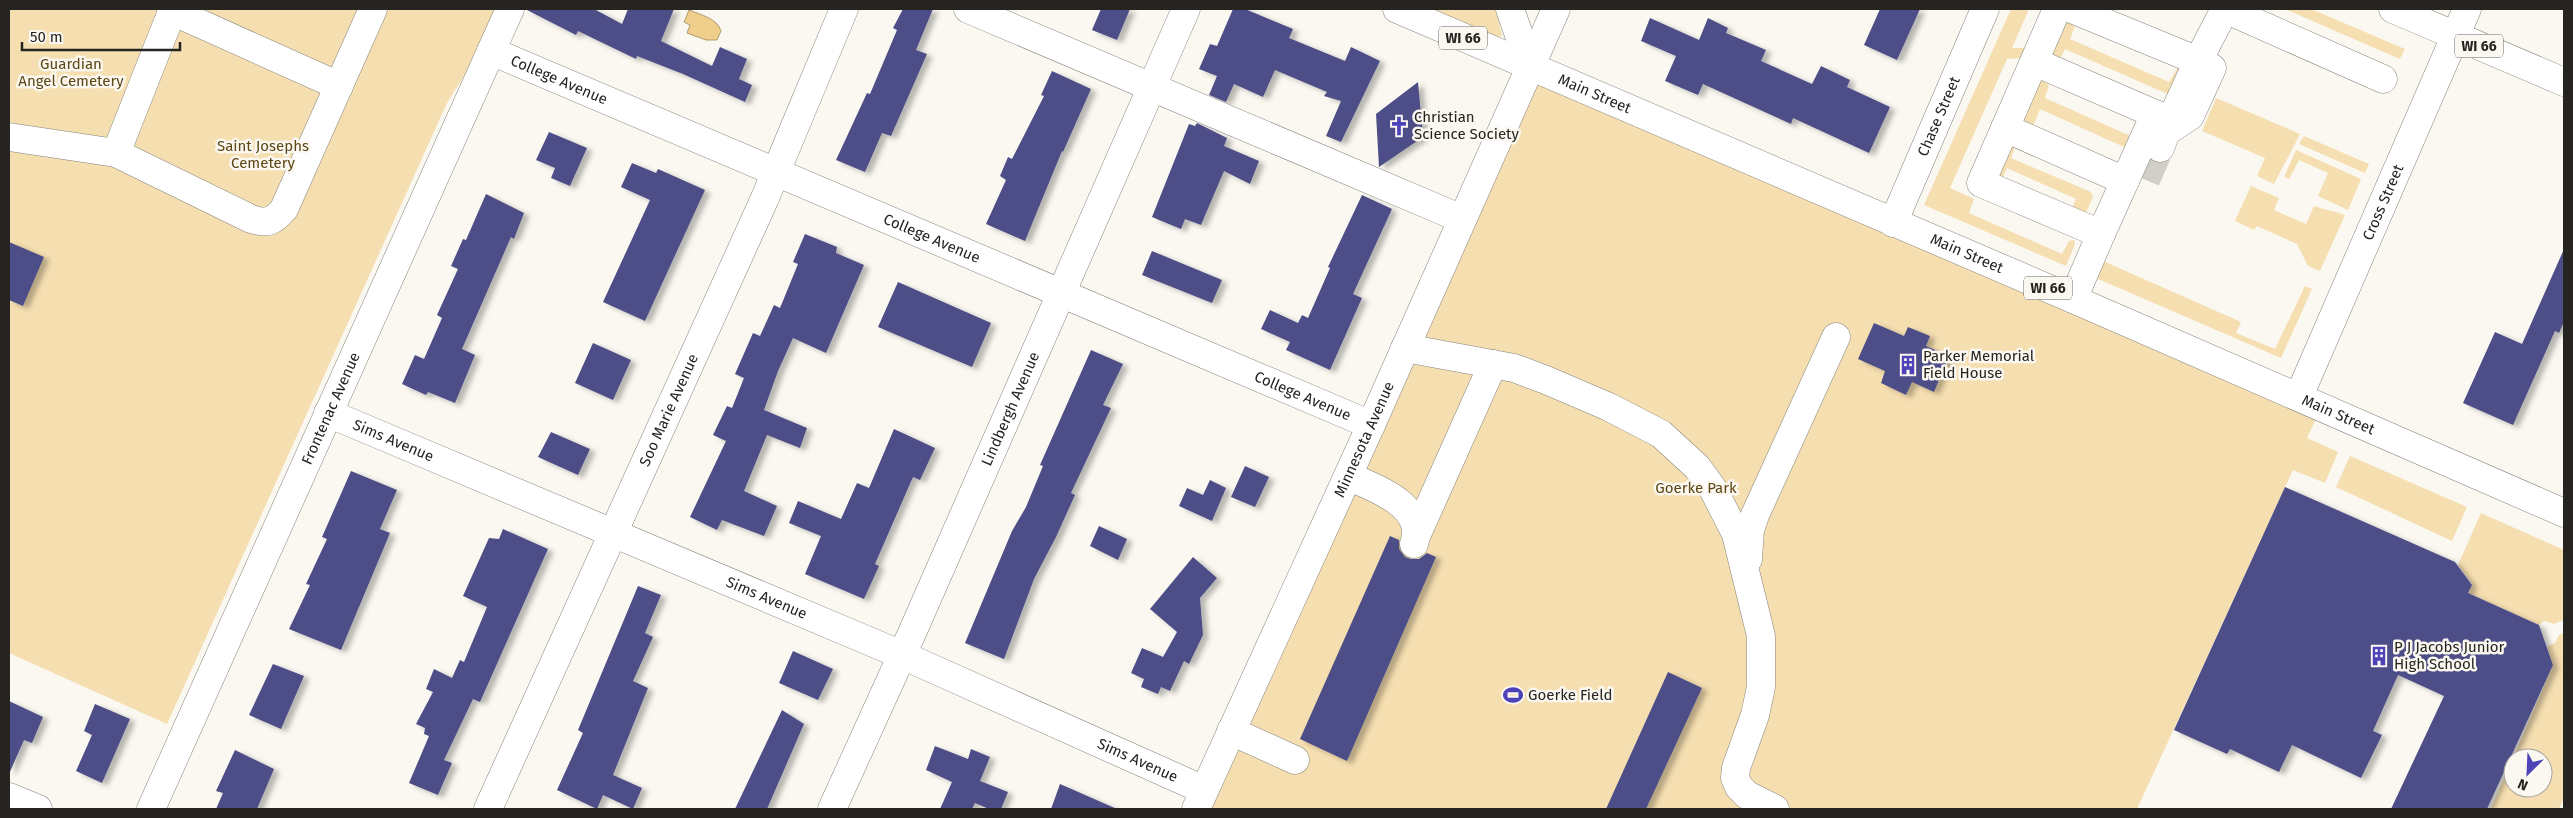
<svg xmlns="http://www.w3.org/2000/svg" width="2573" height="818" viewBox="0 0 2573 818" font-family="'Fira Sans',sans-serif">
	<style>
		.green { fill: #f5deb0; fill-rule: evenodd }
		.water { fill: #efce8c; stroke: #b29b6c }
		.building { fill: #4d4e87; filter: url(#shadow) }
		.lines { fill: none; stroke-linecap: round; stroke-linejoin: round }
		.minor-tunnel { stroke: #d0cec7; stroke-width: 28; stroke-dasharray: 28 14; stroke-linecap: butt }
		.minor-casing { stroke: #87847e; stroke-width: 29 }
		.major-casing { stroke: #87847e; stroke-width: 29 }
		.minor { stroke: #fff; stroke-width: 28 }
		.major { stroke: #fff; stroke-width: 28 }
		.labels { text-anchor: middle; stroke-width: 5; stroke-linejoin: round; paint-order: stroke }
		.shield { fill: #fbf8f1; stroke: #65645f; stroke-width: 1 }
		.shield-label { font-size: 14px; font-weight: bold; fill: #252421 }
		.park-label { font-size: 15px; fill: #5d4613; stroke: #fbf8f1 }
		.street-label { font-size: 15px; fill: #252421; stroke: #fbf8f1 }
		.poi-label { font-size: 15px; fill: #252421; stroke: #fbf8f1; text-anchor: start }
	</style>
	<defs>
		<filter id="shadow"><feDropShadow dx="5.5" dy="3" stdDeviation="2.5" flood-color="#0004"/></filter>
	</defs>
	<rect width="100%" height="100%" fill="#fbf8f1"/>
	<g class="green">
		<polygon points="9,9 499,9 486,41 447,103 167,724 9,653"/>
		<polygon points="1431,9 1496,9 1502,36 1498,37"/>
		<polygon points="2011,9 2029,9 2012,48 2026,48 2026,58 2007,59 1950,188 1974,199 1969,213 2062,254 2069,241 2074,240 2075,244 2066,266 1924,205"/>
		<polygon points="2285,9 2311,9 2405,49 2400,59"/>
		<polygon points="2063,20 2073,22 2075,26 2070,39 2169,82 2178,67 2182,69 2170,95 2065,49 2059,61 2048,54"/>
		<polygon points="1530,67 2321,408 2307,438 2338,452 2325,483 2293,470 2137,809 1196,809"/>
		<polygon points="2041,79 2049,85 2045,98 2144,142 2144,156 2040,109 2034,124 2029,126 2021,123 2036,82"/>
		<polygon points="2216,98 2300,134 2274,184 2257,176 2265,158 2202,131"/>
		<polygon points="2304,136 2369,164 2365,173 2299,144"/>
		<polygon points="2010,145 2015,147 2011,158 2091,192 2093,197 2083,219 2069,215 2076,199 2007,168 2002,179 1996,177"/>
		<polygon points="2296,150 2361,179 2348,210 2318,196 2328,173 2299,160 2289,179 2284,177"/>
		<path d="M2251,186L2279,198L2274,210L2306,224L2314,206C2324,210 2335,211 2345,215L2320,271L2308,266L2297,244L2257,226L2254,230L2235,221Z"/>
		<polygon points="2103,261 2241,322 2236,333 2275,349 2305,286 2312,289 2281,358 2089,275"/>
		<polygon points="2350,456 2467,507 2452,541 2336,487"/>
		<polygon points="2481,513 2564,550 2564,620 2554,624 2544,621 2539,625 2468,593 2472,584 2458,565"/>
		<path d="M2564,633V798L2559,809H2491L2553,665L2547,647L2555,643L2559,635ZM2513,758H2543V788H2513Z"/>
	</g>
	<path class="water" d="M689,10C701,15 717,18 721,31L717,40H706L687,33L690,25L684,22Z"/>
	<g class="building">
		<polygon points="525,9 594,9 622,24 628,9 674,9 661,41 712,66 720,47 747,59 739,79 752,85 745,102 683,74 637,56 636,59 578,31 576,35"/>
		<polygon points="903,9 933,9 916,50 927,54 891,136 882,133 865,172 836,160 867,93 870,94 897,30 893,28"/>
		<polygon points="1101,9 1130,9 1117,40 1092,30"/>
		<polygon points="1233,9 1245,9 1293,29 1289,38 1345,61 1351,47 1380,61 1341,142 1326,136 1341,101 1324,96 1327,92 1275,70 1263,97 1234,84 1226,102 1209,95 1217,76 1199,69 1210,44 1217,46"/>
		<polygon points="1880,9 1920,9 1897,60 1864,45"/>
		<polygon points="1650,18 1699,40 1708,18 1728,28 1726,33 1766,50 1761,61 1812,84 1821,66 1850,80 1847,87 1890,107 1869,153 1793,118 1791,124 1703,84 1698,95 1665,81 1676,56 1641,41"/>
		<polygon points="1052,71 1091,89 1063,152 1062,151 1025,241 986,224 1006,180 1000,176 1008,157 1012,159 1044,96 1041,95"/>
		<polygon points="1418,82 1423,137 1379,167 1376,114"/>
		<polygon points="1197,123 1227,138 1224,146 1259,161 1250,184 1224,171 1201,225 1185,219 1181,229 1152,217 1189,124 1195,126"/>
		<polygon points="549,132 587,148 570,186 551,178 555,168 536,160"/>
		<polygon points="632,163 656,173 658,169 705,190 645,321 603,302 650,200 621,187"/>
		<polygon points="486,194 524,213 514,239 511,237 462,349 475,355 455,403 428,392 426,395 402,384 415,355 424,359 442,318 437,315 458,269 451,266 463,239 466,240"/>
		<polygon points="1362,195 1392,209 1353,294 1362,298 1330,370 1286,350 1290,342 1261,329 1270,310 1298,323 1302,315 1308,318 1330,268 1328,267"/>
		<polygon points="805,234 837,247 836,253 864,265 826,353 793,338 778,371 764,410 807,428 800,448 767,435 744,491 777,506 764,536 722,520 717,530 690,517 726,441 713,435 727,406 732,408 744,378 735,374 753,333 760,336 774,305 780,308 798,264 793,262"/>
		<polygon points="9,242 44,257 23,306 9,300"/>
		<polygon points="2564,249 2564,322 2559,333 2555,331 2513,425 2463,403 2495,332 2522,344"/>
		<polygon points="1152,251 1222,280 1212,303 1142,275"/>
		<polygon points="898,282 991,323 972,367 878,327"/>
		<polygon points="1874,323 1904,336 1908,327 1930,336 1926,346 1949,356 1934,392 1912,382 1906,395 1881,383 1885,371 1858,359"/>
		<polygon points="593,343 631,360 613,400 575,383"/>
		<polygon points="1091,350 1123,364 1103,405 1111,408 1071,493 1075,495 1056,537 1034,579 1004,659 965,643 1012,531 1026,507 1043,466 1040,465"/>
		<polygon points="894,429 935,448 920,480 913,477 875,564 879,566 864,599 805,574 821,536 789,523 798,501 841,519 857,483 869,488"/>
		<polygon points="551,432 590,449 578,475 538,457"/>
		<polygon points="1245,466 1269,477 1255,507 1231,497"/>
		<polygon points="351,471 397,490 380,529 390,533 341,650 289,629 310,585 306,584 327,539 322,537"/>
		<polygon points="1210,480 1226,488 1212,521 1179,506 1187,488 1203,495"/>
		<polygon points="2285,487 2455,562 2472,585 2468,593 2539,625 2553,665 2487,809 2391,809 2444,696 2398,675 2373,731 2382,735 2361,778 2292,745 2279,772 2230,749 2227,754 2174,730"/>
		<polygon points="1099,526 1127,539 1118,560 1090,546"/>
		<polygon points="503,529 548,549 480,702 473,699 444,760 452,763 438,795 409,783 429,736 424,734 425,728 416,724 433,692 426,689 434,669 452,678 460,660 464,662 487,607 463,596 489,538 499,539"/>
		<polygon points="1390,536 1399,540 1399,549 1405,557 1411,559 1419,559 1427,553 1436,557 1347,761 1300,739"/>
		<polygon points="1193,557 1217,578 1200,598 1203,635 1189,664 1184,661 1170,691 1161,687 1158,694 1141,687 1144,679 1131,673 1142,648 1163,657 1177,632 1150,609"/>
		<polygon points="638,586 661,595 645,633 653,637 633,681 648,688 613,775 642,788 633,809 603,795 597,809 557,790 583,733 578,730"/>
		<polygon points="793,651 833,669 818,700 779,683"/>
		<polygon points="273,664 304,676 281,729 249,715"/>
		<polygon points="1668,672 1702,688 1646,809 1606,809"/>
		<polygon points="9,701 43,717 32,743 24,740 9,774"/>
		<polygon points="95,704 130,719 102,783 76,771 92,735 84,731"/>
		<polygon points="782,710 804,724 767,809 735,809"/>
		<polygon points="935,746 968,759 971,749 990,757 980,781 1008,792 1001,809 989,809 975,803 972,809 940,809 952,782 926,770"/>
		<polygon points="235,750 274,769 257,809 216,809 223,793 216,791"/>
		<polygon points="1060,784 1117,809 1051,809"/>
	</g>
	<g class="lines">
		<polyline class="minor-tunnel" points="2146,180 2160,148"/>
		<defs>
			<g id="minor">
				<polyline points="171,9 172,11 339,86"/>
				<polyline points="968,9 1462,219"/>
				<polyline points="1510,9 1530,67"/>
				<polyline points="2072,9 2198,61 2225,9 2383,79"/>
				<path id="s1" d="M491,51L1371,425"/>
				<polyline points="2035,62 2155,114 2101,234 1981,183 2057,9"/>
				<polyline points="2155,114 2171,120 2198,61 2212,68 2190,116 2166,132 2160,148"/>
				<polyline points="2005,128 2125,181"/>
				<path d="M9,137L116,153L251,219C267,224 273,222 284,209L373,9"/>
				<polyline points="116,153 173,9"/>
				<path id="s2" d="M1893,223L1985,9"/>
				<polyline points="2073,299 2101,234"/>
				<polyline points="1405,348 1514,368 1546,380 1609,407 1661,434 1697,467 1713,489 1736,534 1761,636 1761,687 1755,715 1736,768 1735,778 1739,787 1747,795 1775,809"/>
				<path id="s3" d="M2299,396L2467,9"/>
				<path id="s4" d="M328,413L902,655L1204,790"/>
				<path d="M1348,476C1374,488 1427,505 1414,544"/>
				<polyline points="1417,534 1493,364"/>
				<polyline points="1748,559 1750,530 1755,515 1836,337"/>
				<polyline points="1231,731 1295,760"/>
				<polyline points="9,797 38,809"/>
				<path id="s5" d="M151,809L510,9"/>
				<path id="s6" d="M488,809L765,198L844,9"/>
				<path id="s7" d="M832,809L912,633L1186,9"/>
				<path id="s8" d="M1196,809L1371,425L1556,9"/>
			</g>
			<g id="major">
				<path id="s9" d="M1397,9L2073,299L2564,513"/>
				<polyline points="2393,9 2564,82"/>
			</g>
		</defs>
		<use href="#minor" class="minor-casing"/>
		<use href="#major" class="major-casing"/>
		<use href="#minor" class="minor"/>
		<use href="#major" class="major"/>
	</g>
	<defs>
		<symbol id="church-bare" viewBox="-9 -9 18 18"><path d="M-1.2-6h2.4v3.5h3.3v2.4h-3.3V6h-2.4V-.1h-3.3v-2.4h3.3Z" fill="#4e42b9" stroke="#fbf8f1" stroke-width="2.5" paint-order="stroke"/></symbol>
		<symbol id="building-bare" viewBox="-9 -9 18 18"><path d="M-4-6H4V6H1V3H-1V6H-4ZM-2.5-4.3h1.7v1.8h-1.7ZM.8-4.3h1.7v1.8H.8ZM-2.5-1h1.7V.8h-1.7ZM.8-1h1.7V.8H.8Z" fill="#4e42b9" stroke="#fbf8f1" stroke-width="2.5" paint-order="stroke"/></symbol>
		<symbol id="stadium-bare" viewBox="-9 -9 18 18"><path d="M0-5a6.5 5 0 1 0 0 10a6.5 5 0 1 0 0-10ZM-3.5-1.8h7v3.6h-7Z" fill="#4e42b9" stroke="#fbf8f1" stroke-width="2.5" paint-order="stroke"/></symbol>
	</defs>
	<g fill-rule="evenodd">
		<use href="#church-bare" x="1385" y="112" width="28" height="28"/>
		<use href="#building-bare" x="1894" y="351" width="28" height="28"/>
		<use href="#building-bare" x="2365" y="642" width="28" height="28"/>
		<use href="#stadium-bare" x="1499" y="681" width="28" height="28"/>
	</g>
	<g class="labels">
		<g class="shield">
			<rect x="1439" y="26.5" width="48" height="23" rx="4"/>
			<rect x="2455" y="34.5" width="48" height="23" rx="4"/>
			<rect x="2024" y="276.5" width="48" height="23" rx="4"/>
		</g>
		<g class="shield-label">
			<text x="1463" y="43">WI 66</text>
			<text x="2479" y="51">WI 66</text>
			<text x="2048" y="293">WI 66</text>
		</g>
		<g class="park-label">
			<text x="71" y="69">Guardian<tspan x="71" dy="17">Angel Cemetery</tspan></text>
			<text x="263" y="151">Saint Josephs<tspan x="263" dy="17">Cemetery</tspan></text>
			<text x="1696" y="493">Goerke Park</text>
		</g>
		<g class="street-label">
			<text dy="5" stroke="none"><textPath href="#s1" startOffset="74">College Avenue</textPath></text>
			<text dy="5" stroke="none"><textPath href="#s9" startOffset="215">Main Street</textPath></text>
			<text dy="5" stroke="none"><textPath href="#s2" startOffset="116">Chase Street</textPath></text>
			<text dy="5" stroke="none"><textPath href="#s3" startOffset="211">Cross Street</textPath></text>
			<text dy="5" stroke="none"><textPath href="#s1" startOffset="479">College Avenue</textPath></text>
			<text dy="5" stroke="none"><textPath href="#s9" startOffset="620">Main Street</textPath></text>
			<text dy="5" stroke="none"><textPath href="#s1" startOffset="882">College Avenue</textPath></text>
			<text dy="5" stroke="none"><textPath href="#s5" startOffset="439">Frontenac Avenue</textPath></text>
			<text dy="5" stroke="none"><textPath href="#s6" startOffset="438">Soo Marie Avenue</textPath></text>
			<text dy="5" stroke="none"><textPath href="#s7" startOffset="438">Lindbergh Avenue</textPath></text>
			<text dy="5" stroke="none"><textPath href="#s9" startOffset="1025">Main Street</textPath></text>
			<text dy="5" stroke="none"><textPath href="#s8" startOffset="406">Minnesota Avenue</textPath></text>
			<text dy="5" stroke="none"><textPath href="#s4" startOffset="71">Sims Avenue</textPath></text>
			<text dy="5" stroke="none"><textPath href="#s4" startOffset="476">Sims Avenue</textPath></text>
			<text dy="5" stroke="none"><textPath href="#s4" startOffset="881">Sims Avenue</textPath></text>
		</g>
		<g class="poi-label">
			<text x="1414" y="122">Christian<tspan x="1414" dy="17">Science Society</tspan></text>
			<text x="1923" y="361">Parker Memorial<tspan x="1923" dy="17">Field House</tspan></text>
			<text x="2394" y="652">P J Jacobs Junior<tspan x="2394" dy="17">High School</tspan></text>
			<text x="1528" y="700">Goerke Field</text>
		</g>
	</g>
	<rect width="2573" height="818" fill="none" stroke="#252421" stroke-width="20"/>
	<g transform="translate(2528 773) rotate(204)"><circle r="24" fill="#fbf8f1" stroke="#a5a39e"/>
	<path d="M0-4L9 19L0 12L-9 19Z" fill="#4e42b9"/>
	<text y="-8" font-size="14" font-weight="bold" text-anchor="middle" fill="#252421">N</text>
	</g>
	<path d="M22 42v8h158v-8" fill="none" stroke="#252421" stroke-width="2.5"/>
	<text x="30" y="42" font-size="15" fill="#252421" stroke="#fbf8f1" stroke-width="4" paint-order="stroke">50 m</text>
</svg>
